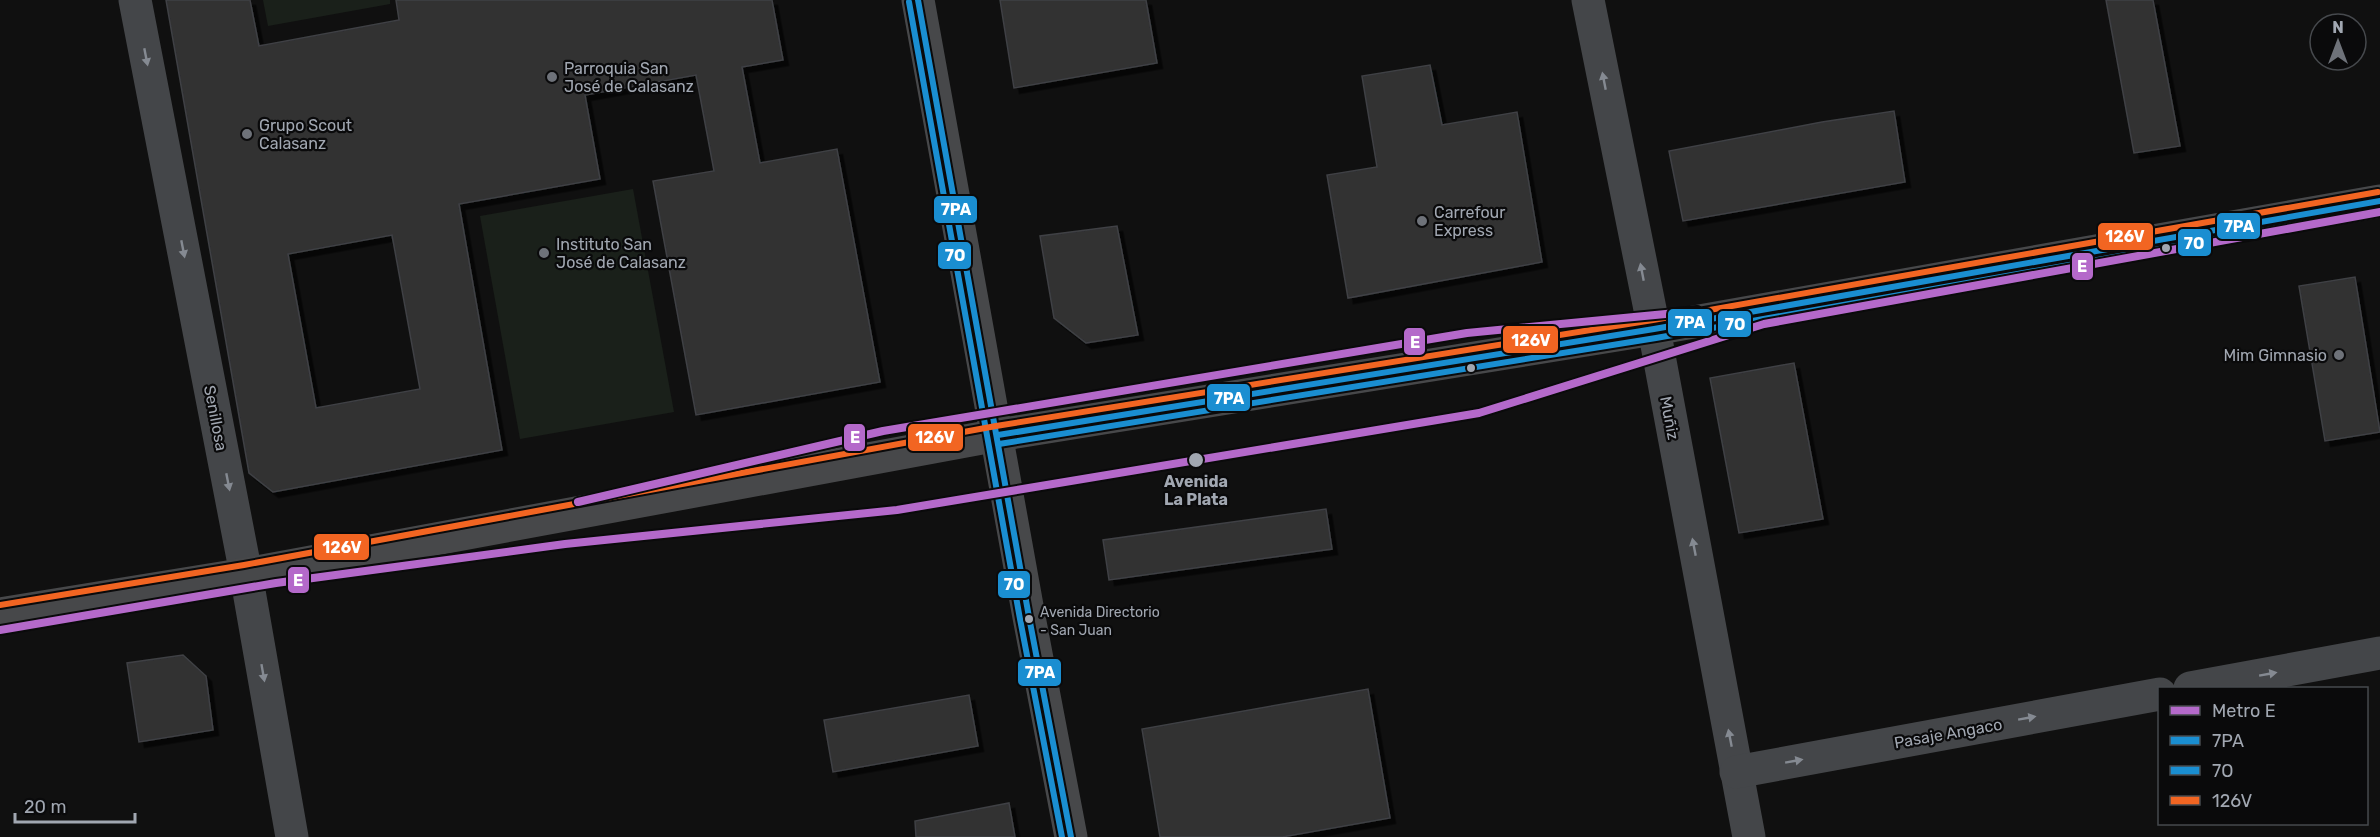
<svg xmlns="http://www.w3.org/2000/svg" width="2380" height="837" viewBox="0 0 2380 837" font-family="Rubik,sans-serif">
	<style>
		.green { fill: #1a201a }
		.building { fill: #303033; stroke: #3f4144; stroke-width: 1.5; fill-rule: evenodd; filter: url(#shadow) }
		.lines { fill: none; stroke-linecap: round; stroke-linejoin: round }
		.minor { stroke: #444649; stroke-width: 33 }
		.major { stroke: #47484a; stroke-width: 33 }
		.bus-1-casing { stroke: #0a0a0b; stroke-width: 10 }
		.bus-2-casing { stroke: #0a0a0b; stroke-width: 10 }
		.bus-3-casing { stroke: #0a0a0b; stroke-width: 10 }
		.bus-1 { stroke: #1a8ed1; stroke-width: 6 }
		.bus-2 { stroke: #1a8ed1; stroke-width: 6 }
		.bus-3 { stroke: #f26522; stroke-width: 6 }
		.metro-1-casing { stroke: #0a0a0b; stroke-width: 12 }
		.metro-1 { stroke: #b469ca; stroke-width: 8 }
		.oneway { fill: #858a92 }
		.poi-dot { fill: #6e7279; stroke: #0a0a0b; stroke-width: 2 }
		.bus-dot { fill: #a1a7b1; stroke: #0a0a0b; stroke-width: 2 }
		.labels { text-anchor: middle; stroke-width: 4.5; stroke-linejoin: round; paint-order: stroke }
		.bus-label { font-size: 14px; fill: #a1a7b1; stroke: #0a0a0b; text-anchor: start }
		.poi-label { font-size: 16px; fill: #a1a7b1; stroke: #0a0a0b; text-anchor: start }
		.street-label { font-size: 16px; fill: #a1a7b1; stroke: #0a0a0b }
		.stop-label { font-size: 16px; font-weight: bold; fill: #a1a7b1; stroke: #0a0a0b }
		.line-badge { stroke: #0a0a0b; stroke-width: 2 }
		.badge-label { font-size: 16px; text-anchor: middle; font-weight: bold; fill: #fff }
	</style>
	<defs>
		<filter id="shadow"><feDropShadow dx="5.5" dy="5.5" stdDeviation="0" flood-color="#0009"/></filter>
	</defs>
	<rect width="100%" height="100%" fill="#101010"/>
	<g class="green">
		<polygon points="263,0 390,0 390,4 268,26"/>
		<polygon points="633,189 674,412 520,439 480,216"/>
	</g>
	<g class="building">
		<path d="M166,0H250L259,46L399,20L396,0H772L783,60L742,67L760,163L837,149L880,382L696,415L653,181L714,171L696,75L585,95L600,179L459,204L502,450L273,492L249,473ZM392,235L420,389L316,408L288,254Z"/>
		<polygon points="1000,0 1146,0 1157,63 1014,88"/>
		<polygon points="2106,0 2153,0 2180,146 2134,153"/>
		<polygon points="1430,65 1442,125 1517,112 1542,262 1348,298 1327,175 1377,167 1362,76"/>
		<polygon points="1894,111 1905,182 1683,221 1669,151 1822,122"/>
		<polygon points="1117,226 1138,335 1086,343 1054,318 1040,236"/>
		<polygon points="2355,277 2380,432 2325,441 2299,286"/>
		<polygon points="1794,363 1823,519 1739,533 1710,378"/>
		<polygon points="1326,509 1332,549 1109,580 1103,540"/>
		<polygon points="183,655 206,676 213,730 139,742 127,663"/>
		<polygon points="1368,689 1390,818 1282,837 1160,837 1142,729"/>
		<polygon points="969,695 978,746 833,772 824,720"/>
		<polygon points="1009,803 1015,837 916,837 915,821"/>
	</g>
	<g class="lines">
		<g class="minor">
			<polyline points="135,0 246,574 292,837"/>
			<polyline points="1588,0 1654,329 1749,837"/>
			<polyline points="2190,688 2380,653"/>
			<polyline points="1736,772 2160,694"/>
		</g>
		<g class="major">
			<polyline points="918,0 1029,617 1071,837"/>
			<polyline points="0,614 246,574 998,435 1654,329 2380,201"/>
		</g>
		<defs>
			<g id="bus-1">
				<polyline points="918,0 1029,617 1071,837"/>
				<polyline points="998,435 1654,329 2380,201"/>
			</g>
			<g id="bus-2">
				<polyline points="909,2 1020,619 1062,837"/>
				<polyline points="999,444 1656,338 2380,210"/>
			</g>
			<polyline id="bus-3" points="0,605 244,565 996,426 1653,320 2378,192"/>
		</defs>
		<use href="#bus-1" class="bus-1-casing"/>
		<use href="#bus-2" class="bus-2-casing"/>
		<use href="#bus-3" class="bus-3-casing"/>
		<use href="#bus-1" class="bus-1"/>
		<use href="#bus-2" class="bus-2"/>
		<use href="#bus-3" class="bus-3"/>
		<defs>
			<g id="metro-1">
				<polyline points="578,502 883,431 1467,333 1697,311"/>
				<polyline points="0,630 276,583 565,544 897,510 1479,413 1764,324 2380,212"/>
			</g>
		</defs>
		<use href="#metro-1" class="metro-1-casing"/>
		<use href="#metro-1" class="metro-1"/>
	</g>
	<defs><path id="oneway-solid" d="M-6-.8H1V-3.2L6.5 0L1 3.2V.8H-6Z" transform="scale(1.5)"/></defs>
	<g class="oneway">
		<use href="#oneway-solid" transform="translate(146 57) rotate(79)"/>
		<use href="#oneway-solid" transform="translate(1604 81) rotate(-101)"/>
		<use href="#oneway-solid" transform="translate(183 249) rotate(79)"/>
		<use href="#oneway-solid" transform="translate(1642 272) rotate(-101)"/>
		<use href="#oneway-solid" transform="translate(228 482) rotate(79)"/>
		<use href="#oneway-solid" transform="translate(1694 547) rotate(-101)"/>
		<use href="#oneway-solid" transform="translate(263 673) rotate(80)"/>
		<use href="#oneway-solid" transform="translate(2268 674) rotate(-10)"/>
		<use href="#oneway-solid" transform="translate(2027 718) rotate(-10)"/>
		<use href="#oneway-solid" transform="translate(1730 738) rotate(-101)"/>
		<use href="#oneway-solid" transform="translate(1794 761) rotate(-10)"/>
	</g>
	<g class="poi-dot">
		<circle cx="552" cy="77" r="6"/>
		<circle cx="247" cy="134" r="6"/>
		<circle cx="1422" cy="221" r="6"/>
		<circle cx="544" cy="253" r="6"/>
		<circle cx="2339" cy="355" r="6"/>
	</g>
	<g class="bus-dot">
		<circle cx="2166" cy="248" r="5"/>
		<circle cx="1471" cy="368" r="5"/>
		<circle cx="1196" cy="460" r="8"/>
		<circle cx="1029" cy="619" r="5"/>
	</g>
	<g class="labels">
		<g class="bus-label">
			<text x="1040" y="617">Avenida Directorio<tspan x="1040" dy="18">- San Juan</tspan></text>
		</g>
		<g class="poi-label">
			<text x="564" y="74">Parroquia San<tspan x="564" dy="18">José de Calasanz</tspan></text>
			<text x="259" y="131">Grupo Scout<tspan x="259" dy="18">Calasanz</tspan></text>
			<text x="1434" y="218">Carrefour<tspan x="1434" dy="18">Express</tspan></text>
			<text x="556" y="250">Instituto San<tspan x="556" dy="18">José de Calasanz</tspan></text>
			<text x="2327" y="361" text-anchor="end">Mim Gimnasio</text>
		</g>
		<g class="street-label">
			<text transform="translate(216 418) rotate(79)" y="6">Senillosa</text>
			<text transform="translate(1670 418) rotate(79)" y="6">Muñiz</text>
			<text transform="translate(1948 733) rotate(-10)" y="6">Pasaje Angaco</text>
		</g>
		<g class="stop-label">
			<text x="1196" y="487">Avenida<tspan x="1196" dy="18">La Plata</tspan></text>
		</g>
	</g>
	<g class="line-badge">
		<rect x="933" y="195" width="45" height="29" rx="6" fill="#1a8ed1"/>
		<rect x="2216" y="212" width="45" height="28" rx="6" fill="#1a8ed1"/>
		<rect x="2097" y="222" width="57" height="29" rx="6" fill="#f26522"/>
		<rect x="2177" y="228" width="35" height="29" rx="6" fill="#1a8ed1"/>
		<rect x="937" y="241" width="35" height="29" rx="6" fill="#1a8ed1"/>
		<rect x="2071" y="252" width="23" height="29" rx="6" fill="#b469ca"/>
		<rect x="1667" y="308" width="46" height="29" rx="6" fill="#1a8ed1"/>
		<rect x="1717" y="310" width="35" height="28" rx="6" fill="#1a8ed1"/>
		<rect x="1502" y="325" width="57" height="29" rx="6" fill="#f26522"/>
		<rect x="1403" y="327" width="23" height="29" rx="6" fill="#b469ca"/>
		<rect x="1206" y="383" width="45" height="29" rx="6" fill="#1a8ed1"/>
		<rect x="907" y="423" width="57" height="29" rx="6" fill="#f26522"/>
		<rect x="843" y="423" width="23" height="29" rx="6" fill="#b469ca"/>
		<rect x="313" y="533" width="57" height="28" rx="6" fill="#f26522"/>
		<rect x="287" y="566" width="23" height="28" rx="6" fill="#b469ca"/>
		<rect x="997" y="570" width="34" height="29" rx="6" fill="#1a8ed1"/>
		<rect x="1017" y="658" width="45" height="29" rx="6" fill="#1a8ed1"/>
	</g>
	<g class="badge-label">
		<text x="956" y="215">7PA</text>
		<text x="2239" y="232">7PA</text>
		<text x="2125" y="242">126V</text>
		<text x="2194" y="249">7O</text>
		<text x="955" y="261">7O</text>
		<text x="2082" y="272">E</text>
		<text x="1690" y="328">7PA</text>
		<text x="1735" y="330">7O</text>
		<text x="1531" y="346">126V</text>
		<text x="1415" y="348">E</text>
		<text x="1229" y="404">7PA</text>
		<text x="935" y="443">126V</text>
		<text x="855" y="443">E</text>
		<text x="342" y="553">126V</text>
		<text x="298" y="586">E</text>
		<text x="1014" y="590">7O</text>
		<text x="1040" y="678">7PA</text>
	</g>
	<rect x="2158" y="687" width="210" height="138" fill="#0a0a0b" stroke="#46494d" stroke-width="1.5"/>
	<rect x="2170" y="706" width="30" height="9" fill="#b469ca" stroke="#46494d" stroke-width="1.5"/>
	<text x="2212" y="717" font-size="18" fill="#a1a7b1">Metro E</text>
	<rect x="2170" y="736" width="30" height="9" fill="#1a8ed1" stroke="#46494d" stroke-width="1.5"/>
	<text x="2212" y="747" font-size="18" fill="#a1a7b1">7PA</text>
	<rect x="2170" y="766" width="30" height="9" fill="#1a8ed1" stroke="#46494d" stroke-width="1.5"/>
	<text x="2212" y="777" font-size="18" fill="#a1a7b1">7O</text>
	<rect x="2170" y="796" width="30" height="9" fill="#f26522" stroke="#46494d" stroke-width="1.5"/>
	<text x="2212" y="807" font-size="18" fill="#a1a7b1">126V</text>
	<g transform="translate(2338 42)"><circle r="28" fill="#0a0a0b" stroke="#46494d" stroke-width="1.5"/>
	<path d="M0-4.5L10 22L0 15L-10 22Z" fill="#6e7279"/>
	<text y="-9" font-size="16" font-weight="bold" text-anchor="middle" fill="#a1a7b1">N</text>
	</g>
	<path d="M15 813v9h120v-9" fill="none" stroke="#a1a7b1" stroke-width="3"/>
	<text x="24" y="813" font-size="18" fill="#a1a7b1" stroke="#0a0a0b" stroke-width="4.5" paint-order="stroke">20 m</text>
</svg>
